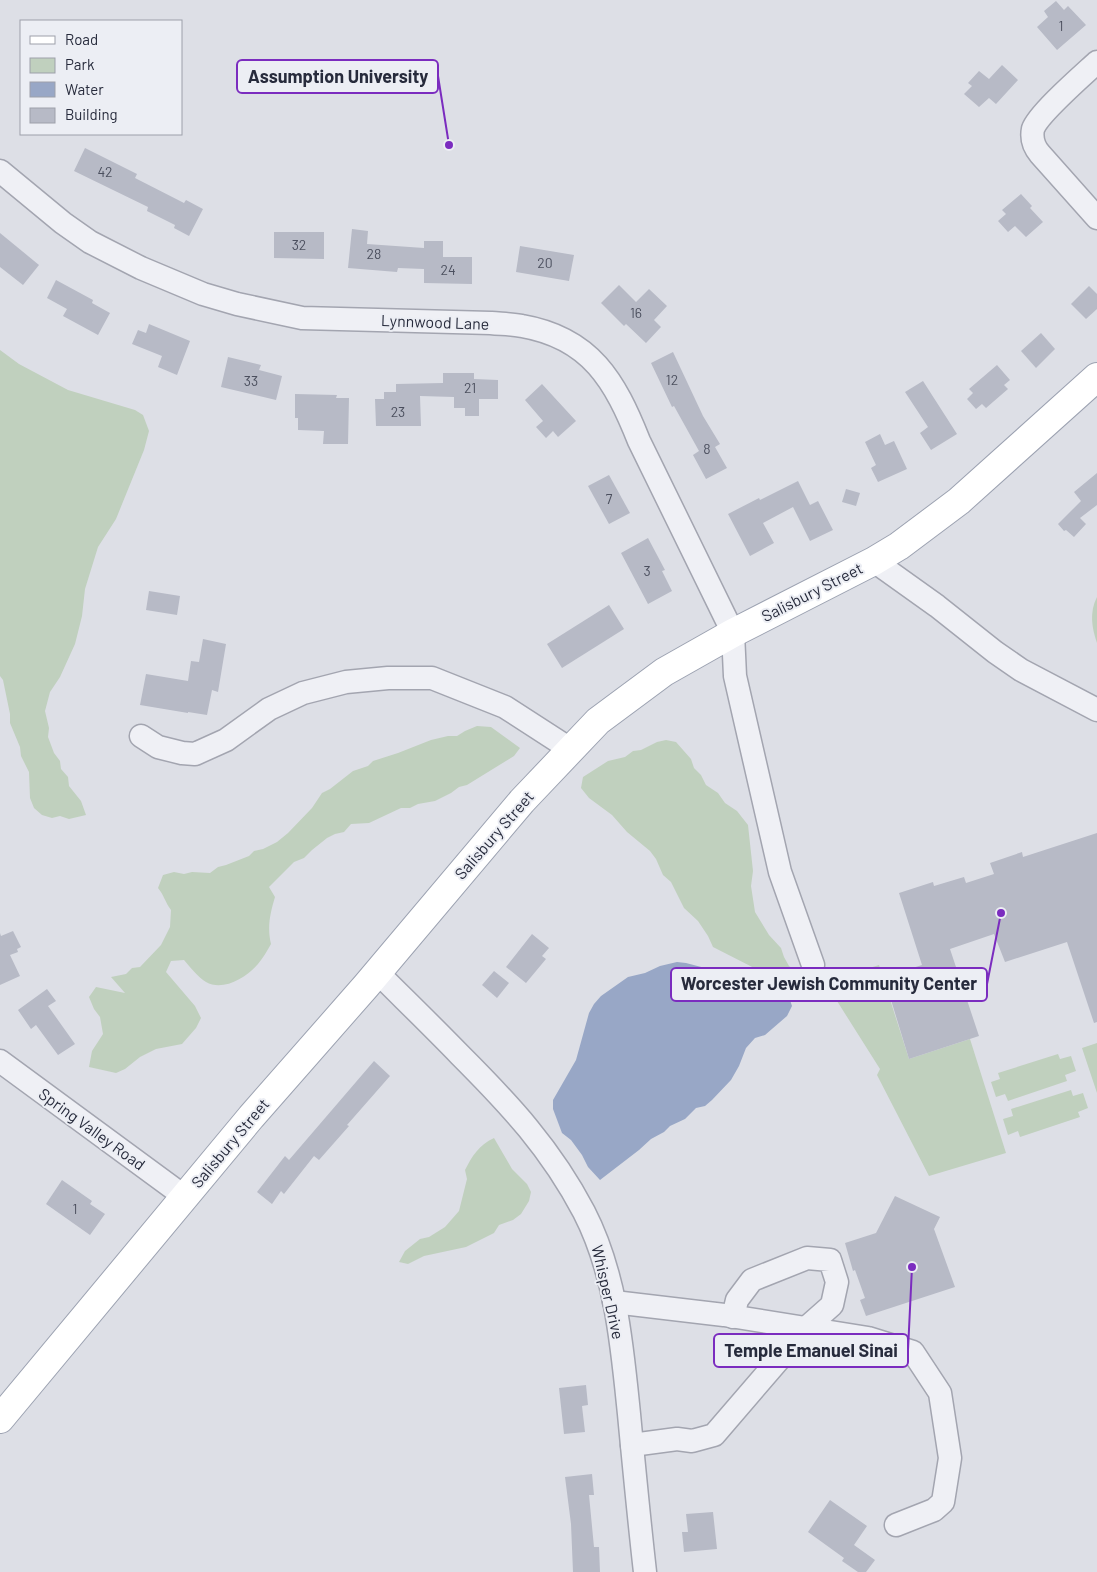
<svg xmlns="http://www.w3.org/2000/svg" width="1097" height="1572" viewBox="0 0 1097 1572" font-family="Barlow,sans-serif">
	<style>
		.green { fill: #c0d0be }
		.water { fill: #98a7c6 }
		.building { fill: #b7bac6 }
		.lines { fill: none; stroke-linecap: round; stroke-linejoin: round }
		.minor-casing { stroke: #a3a5b0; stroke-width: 25 }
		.major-casing { stroke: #9ca2b1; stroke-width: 30 }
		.minor { stroke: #eff0f5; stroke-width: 22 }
		.major { stroke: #fff; stroke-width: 28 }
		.labels { text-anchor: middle; stroke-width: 4; stroke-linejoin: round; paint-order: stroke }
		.number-label { font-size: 14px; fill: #4b4f5e }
		.street-label { font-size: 16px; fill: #272b3c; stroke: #eceef4 }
		.leader { fill: none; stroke: #7b2cbf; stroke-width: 2 }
		.callout-dot { fill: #7b2cbf; stroke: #eceef4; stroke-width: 2 }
		.callout { fill: #eceef4; stroke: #7b2cbf; stroke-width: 2 }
		.callout-label { font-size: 18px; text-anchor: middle; font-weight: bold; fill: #272b3c }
	</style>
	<rect width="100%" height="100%" fill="#dddfe6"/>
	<g class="green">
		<polygon points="0,350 19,364 68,390 135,410 143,415 149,431 144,450 116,519 98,547 85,589 82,616 75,644 60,677 50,692 45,711 49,728 48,737 54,753 60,761 61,769 68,777 69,786 81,801 86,815 69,819 60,816 52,818 42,815 34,808 30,798 29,772 21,756 20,747 10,723 10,714 3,680 0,676"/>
		<path d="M1097,597V643C1092,629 1089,612 1097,597Z"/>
		<path d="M477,726L491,727L520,748L514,756L467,785L459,787L451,793L435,801L418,804L410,808H401L369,823L351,824L344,832L335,834L327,838L312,850L304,858L294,862L269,887L275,897C270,914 267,927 271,944C267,951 263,958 258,964C247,977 223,992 206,982C198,977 190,967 184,960L171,961L166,972L195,1006L201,1018L196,1028L182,1044L156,1049L140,1057L125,1069L116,1073L89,1067L92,1051L103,1034L100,1017L94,1009L89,997L96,987L125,993L111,977L126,974L132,968L140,967L161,945L170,927L171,910C165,902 164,895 158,888L163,875L174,872L184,874L192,872L210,873L218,867L226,865L249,856L254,851L263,849L277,842L288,833L312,808L322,793L330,789L353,771L368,766L373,761L398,753L431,740L448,736H457L465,731Z"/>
		<polygon points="666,740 676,742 691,759 694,768 701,775 706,785 718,793 725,803 737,811 748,825 753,871 751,886 755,912 769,935 781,948 784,957 789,966 797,972 800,979 798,985 789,984 778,980 713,947 708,936 698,921 684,908 671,882 663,875 656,859 650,851 627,832 612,815 589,798 581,788 583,777 608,761 625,757 633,751 641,750 657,742"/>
		<polygon points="879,965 909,1059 970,1039 1006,1153 929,1176 877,1075 880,1069 825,982"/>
		<polygon points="1097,1043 1097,1093 1082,1048"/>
		<polygon points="1058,1054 1060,1059 1071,1056 1076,1071 1065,1075 1067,1081 1008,1101 1005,1094 996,1097 991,1082 1000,1079 998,1073"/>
		<polygon points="1071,1090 1073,1096 1083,1093 1088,1108 1078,1112 1080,1117 1020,1137 1018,1131 1008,1135 1003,1119 1013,1116 1011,1109"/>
		<path d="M494,1138L512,1169L527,1184L531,1192L529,1201L521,1214L513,1220L499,1225L494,1233L466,1247L424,1256L408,1264L399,1262L405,1251L420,1239L429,1237L445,1227L459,1211L467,1179L465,1170C472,1156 479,1145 494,1138Z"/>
	</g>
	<polygon class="water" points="677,962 686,963 705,968 711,972 733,975 758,990 771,994 782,989 788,994 792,1006 787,1016 765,1035 755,1038 746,1048 739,1066 731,1080 712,1100 705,1106 696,1108 685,1119 670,1126 664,1132 651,1139 639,1150 600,1180 588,1167 582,1155 571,1140 562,1133 553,1109 553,1100 576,1060 589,1013 594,1004 601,996 628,977 645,973 660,966"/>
	<g class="building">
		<polygon points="1056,1 1064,10 1068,6 1086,25 1057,50 1037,27 1048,17 1044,11"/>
		<polygon points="1002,65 1018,80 996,104 989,98 979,107 964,94 972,86 968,83 979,71 989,79"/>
		<polygon points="85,148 137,174 135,178 184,203 186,200 203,209 189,236 174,228 175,225 147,211 148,207 74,171"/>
		<polygon points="1021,194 1032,206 1030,208 1043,222 1026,237 1015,226 1008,232 998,221 1006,214 1002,210"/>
		<polygon points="352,229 368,231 367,244 424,248 424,241 443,241 443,257 472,257 472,284 424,283 424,269 398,268 397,272 348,268"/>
		<polygon points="274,232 324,232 324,259 274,258"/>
		<polygon points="0,233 39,265 23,285 0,267"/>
		<polygon points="520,246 574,255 569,281 516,272"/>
		<polygon points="56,280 93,300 92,303 110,313 98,335 63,316 67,309 47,298"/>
		<polygon points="619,285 636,302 649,289 667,306 654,320 661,327 646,343 626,324 624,326 601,303"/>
		<polygon points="1089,286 1097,294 1097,309 1086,319 1071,304"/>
		<polygon points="149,324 190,341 177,375 158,367 162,356 132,344 138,330 146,333"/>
		<polygon points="1041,333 1055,349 1036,368 1021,351"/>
		<polygon points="673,352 703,416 720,444 715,447 727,468 706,479 693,455 699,451 674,406 672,407 651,363"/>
		<polygon points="228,357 261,365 259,370 282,376 276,400 221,387"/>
		<polygon points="997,365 1010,380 1004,385 1008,389 986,408 982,404 976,409 967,399 973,393 969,389"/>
		<polygon points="443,373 474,373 474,379 498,380 498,399 479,399 479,416 465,416 465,408 454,408 454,397 420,396 421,426 376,426 375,399 384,399 384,392 396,392 396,384 443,383"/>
		<polygon points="923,381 957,434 931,450 920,433 928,427 905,392"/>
		<polygon points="542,384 576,421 558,437 553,431 546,438 536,427 543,421 525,400"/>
		<polygon points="295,394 337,395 336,398 349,398 348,444 323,444 324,431 298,430 298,418 295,418"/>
		<polygon points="880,434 885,445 894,441 907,469 878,482 871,468 876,465 865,442"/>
		<polygon points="1097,473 1097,505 1080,518 1086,524 1074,537 1066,530 1064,531 1058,524 1081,501 1074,492"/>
		<polygon points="609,475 630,513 609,524 588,486"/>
		<polygon points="798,481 810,505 818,501 833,530 810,541 793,507 763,523 774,543 750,556 728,514 759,498 760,500"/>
		<polygon points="846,489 860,493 856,506 842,502"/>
		<polygon points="648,538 665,570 662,571 672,591 648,604 621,553"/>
		<polygon points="149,591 180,596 177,615 146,610"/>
		<polygon points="609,605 624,629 562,668 547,644"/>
		<polygon points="203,639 226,644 218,692 212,690 207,715 188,712 188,713 140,705 146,674 188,681 191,661 199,662"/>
		<polygon points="1097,833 1097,1022 1094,1023 1067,942 1005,962 994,934 950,949 979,1036 909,1059 884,977 922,965 899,893 933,882 934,886 964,877 966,883 994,874 990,863 1022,852 1023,857"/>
		<polygon points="13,931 21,947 17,949 18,952 10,955 20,976 0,985 0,933 1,936"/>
		<polygon points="532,934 549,948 542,956 546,959 526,983 506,967"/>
		<polygon points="494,971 509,983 497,998 482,985"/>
		<polygon points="47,989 56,1001 48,1006 75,1044 58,1055 36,1025 31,1029 18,1010"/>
		<polygon points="374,1061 390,1076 347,1125 349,1126 319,1160 314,1156 284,1194 281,1191 272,1204 257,1192 285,1156 289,1160"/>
		<polygon points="62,1180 92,1201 90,1204 105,1214 90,1235 46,1204"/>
		<polygon points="895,1196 940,1217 934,1229 955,1287 866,1316 860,1300 865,1298 855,1270 853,1271 845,1243 876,1233"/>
		<polygon points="586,1385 588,1405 582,1406 585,1432 564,1434 559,1388"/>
		<polygon points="592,1474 594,1495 589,1495 594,1547 599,1547 600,1572 573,1572 571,1524 565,1477"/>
		<polygon points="830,1500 867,1526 854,1545 875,1560 866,1572 858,1572 842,1561 844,1558 808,1532"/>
		<polygon points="713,1512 717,1549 684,1552 682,1532 688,1532 686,1514"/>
	</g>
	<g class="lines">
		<defs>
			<g id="minor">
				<path d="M1097,62C1083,75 1038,114 1033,129C1031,139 1034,147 1040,154L1097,218"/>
				<path d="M0,171L63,223L90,242L141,268L203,294L237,304L302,318L491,323C501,324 512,324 522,326C591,338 615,381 639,441L733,633L735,676L780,872L813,965"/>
				<polyline points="874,561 937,606 995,652 1021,670 1097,710"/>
				<polyline points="141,736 158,747 182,753 195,754 226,740 269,709 303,693 346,682 388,678 432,678 505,707 570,749"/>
				<path d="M377,972C405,1000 433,1027 460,1055C510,1105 551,1149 584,1212C616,1274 622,1345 629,1414C634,1467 639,1519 645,1572"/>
				<polyline points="0,1061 185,1197"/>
				<polyline points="614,1302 724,1315 868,1338 913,1352 940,1393 950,1458 943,1502 934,1510 896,1525"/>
				<polyline points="632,1445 677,1439 692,1441 714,1435 806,1328 832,1305 837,1282 830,1260 807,1258 752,1280 737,1300 733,1317"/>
			</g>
			<polyline id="major" points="0,1419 251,1117 366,986 522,801 598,721 664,672 733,633 874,561 899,546 959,501 1097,377"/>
		</defs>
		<use href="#minor" class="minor-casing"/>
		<use href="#major" class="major-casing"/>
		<use href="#minor" class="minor"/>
		<use href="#major" class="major"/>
	</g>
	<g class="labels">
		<g class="number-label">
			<text x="1061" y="31">1</text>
			<text x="105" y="177">42</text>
			<text x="299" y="250">32</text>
			<text x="374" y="259">28</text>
			<text x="545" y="268">20</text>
			<text x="448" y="275">24</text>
			<text x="636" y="318">16</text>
			<text x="672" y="385">12</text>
			<text x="251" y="386">33</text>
			<text x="470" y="393">21</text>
			<text x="398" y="417">23</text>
			<text x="707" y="454">8</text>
			<text x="609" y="504">7</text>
			<text x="647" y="576">3</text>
			<text x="75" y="1214">1</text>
		</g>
		<g class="street-label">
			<text transform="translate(435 322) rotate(2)" y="6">Lynnwood Lane</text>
			<text transform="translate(812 592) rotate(-27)" y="6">Salisbury Street</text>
			<text transform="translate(494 835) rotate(-49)" y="6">Salisbury Street</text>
			<text transform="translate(92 1129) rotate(36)" y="6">Spring Valley Road</text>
			<text transform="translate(230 1143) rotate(-50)" y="6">Salisbury Street</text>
			<text transform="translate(608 1292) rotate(77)" y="6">Whisper Drive</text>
		</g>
	</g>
	<path class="leader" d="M449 145L438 76M1001 913L987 984M912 1267L908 1350"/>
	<g class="callout-dot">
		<circle cx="449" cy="145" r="5"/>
		<circle cx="1001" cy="913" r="5"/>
		<circle cx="912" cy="1267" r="5"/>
	</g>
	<g class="callout">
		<rect x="237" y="60" width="201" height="33" rx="5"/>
		<rect x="671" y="968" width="316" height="33" rx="5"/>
		<rect x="714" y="1334" width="194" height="33" rx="5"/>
	</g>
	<g class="callout-label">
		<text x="338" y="83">Assumption University</text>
		<text x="829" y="990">Worcester Jewish Community Center</text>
		<text x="811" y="1357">Temple Emanuel Sinai</text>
	</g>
	<rect x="20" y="20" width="162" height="115" fill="#eceef4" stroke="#9da0aa"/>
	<rect x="30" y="36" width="25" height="8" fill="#ffffff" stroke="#9da0aa"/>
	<text x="65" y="45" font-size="15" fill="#272b3c">Road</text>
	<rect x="30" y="58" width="25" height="15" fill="#c0d0be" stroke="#9da0aa"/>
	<text x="65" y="70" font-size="15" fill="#272b3c">Park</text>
	<rect x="30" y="82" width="25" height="15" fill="#98a7c6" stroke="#9da0aa"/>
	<text x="65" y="95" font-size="15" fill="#272b3c">Water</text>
	<rect x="30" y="108" width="25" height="15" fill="#b7bac6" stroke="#9da0aa"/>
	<text x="65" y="120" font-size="15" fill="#272b3c">Building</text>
</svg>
